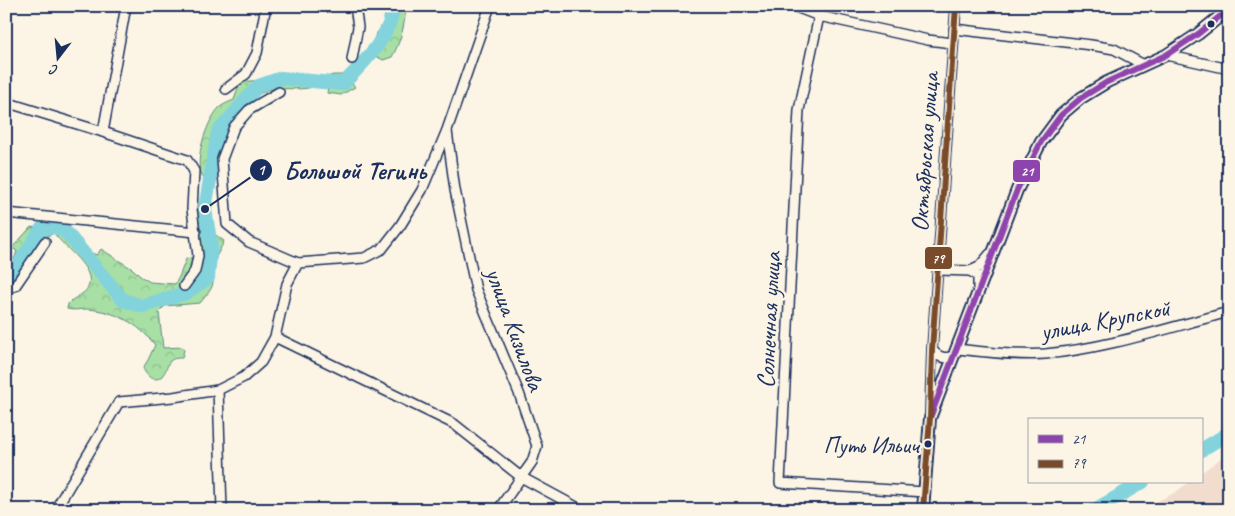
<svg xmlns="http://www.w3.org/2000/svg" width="1235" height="516" viewBox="0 0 1235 516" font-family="Caveat,sans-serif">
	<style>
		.built { fill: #f2dcce }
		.forest { fill: url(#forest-crowns); stroke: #618781 }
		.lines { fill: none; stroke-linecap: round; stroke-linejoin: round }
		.river { stroke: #83d3dd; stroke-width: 14 }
		.minor-casing { stroke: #1b2f5e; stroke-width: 12 }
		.major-casing { stroke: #1b2f5e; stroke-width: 14 }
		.minor { stroke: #fcf5e5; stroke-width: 9 }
		.major { stroke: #fcf5e5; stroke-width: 10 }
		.bus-1-casing { stroke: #fcf5e5; stroke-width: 10 }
		.bus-2-casing { stroke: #fcf5e5; stroke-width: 10 }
		.bus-1 { stroke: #8e44ad; stroke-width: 6 }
		.bus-2 { stroke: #7a4b2a; stroke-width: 6 }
		.bus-dot { fill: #1b2f5e; stroke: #fcf5e5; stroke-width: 2 }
		.labels { text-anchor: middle; stroke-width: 5; stroke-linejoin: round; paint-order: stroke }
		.bus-label { font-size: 24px; fill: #1b2f5e; stroke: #fcf5e5; text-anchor: end }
		.street-label { font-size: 25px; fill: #1b2f5e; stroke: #fcf5e5 }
		.leader { fill: none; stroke: #1b2f5e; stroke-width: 2 }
		.callout-dot { fill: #1b2f5e; stroke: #fcf5e5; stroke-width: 2 }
		.mark-label { font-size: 15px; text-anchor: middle; font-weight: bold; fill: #fff }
		.callout-label { font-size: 26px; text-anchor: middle; font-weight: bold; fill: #1b2f5e; stroke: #fcf5e5; stroke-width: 5; stroke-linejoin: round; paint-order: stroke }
		.line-badge { stroke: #fcf5e5; stroke-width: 2 }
		.badge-label { font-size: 14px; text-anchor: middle; font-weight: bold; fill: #fff }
	</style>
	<defs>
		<pattern id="forest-crowns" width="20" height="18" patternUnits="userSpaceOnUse" patternTransform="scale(1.25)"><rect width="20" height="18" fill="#a7dfa4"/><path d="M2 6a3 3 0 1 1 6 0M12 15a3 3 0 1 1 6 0" fill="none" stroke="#8fc090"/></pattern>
	</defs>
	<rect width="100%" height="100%" fill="#fcf5e5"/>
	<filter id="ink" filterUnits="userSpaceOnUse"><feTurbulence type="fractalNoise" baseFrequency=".02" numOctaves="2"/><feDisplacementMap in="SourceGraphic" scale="10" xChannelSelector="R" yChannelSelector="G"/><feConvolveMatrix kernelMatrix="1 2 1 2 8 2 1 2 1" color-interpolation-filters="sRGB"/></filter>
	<g filter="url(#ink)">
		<polygon class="built" points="1229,452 1229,510 1140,510 1176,492 1189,482 1201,482 1201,473"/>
		<g class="forest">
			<path d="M385,6H406C405,24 401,41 392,57L383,60L376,56L370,48L376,34L384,24Z"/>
			<path d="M333,75H345L355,87L341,95L327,93L328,88L318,85C303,92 287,87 272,89C265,90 257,95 252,100C227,120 210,150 216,181L212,185C206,180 202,177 200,170C196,154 208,118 220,107C224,104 229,102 234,100L240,82L281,78L315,81Z"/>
			<path d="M195,204H202L210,213L213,233L224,241C221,249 216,255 214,263C212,270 214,276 213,283C212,290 204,298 200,303L165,306L159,312L163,348L182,347L184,350L182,358C177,358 174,358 170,361C167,365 166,372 162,376C153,384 146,375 143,368L148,360L155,345C138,323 115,311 87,309C80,309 74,311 67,309L68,304C73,297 85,295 88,287C97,269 63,247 54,233C51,235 46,236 43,238C25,249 26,278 6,286V264L15,257L17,251L12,248L31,227L51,230L54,233L62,226L67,227C72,238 85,252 97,255L101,249L134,270L140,276L150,282L175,284L179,277L186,259L198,256Z"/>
		</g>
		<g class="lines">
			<g class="river">
				<path d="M6,279L11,276L42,228L55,227L65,231L123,300L142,306L186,293L208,278L211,246L205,209L218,132L258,86L281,78L343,84C365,61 389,39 394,6"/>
				<polyline points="1201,450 1224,436 1229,432"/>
				<polyline points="1094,510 1143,482"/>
			</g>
			<defs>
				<g id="minor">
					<polyline points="793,6 819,16 928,40 952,43"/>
					<polyline points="819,16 799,110 780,483 925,492"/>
					<polyline points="954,29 1091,45 1114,49 1144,65"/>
					<polyline points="1166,55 1229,69"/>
					<polyline points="352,59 358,27 355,6"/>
					<polyline points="226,89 246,74 257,53 266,6"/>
					<polyline points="279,92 249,110 234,127 222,159 227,224 249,242 298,263"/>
					<polyline points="6,100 12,104 103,132 187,160 194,171 192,209 198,256 195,271 184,286"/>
					<polyline points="447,131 455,190 476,290 519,393 537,446 532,462 498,510"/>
					<polyline points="103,132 126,6"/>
					<polyline points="6,213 196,232"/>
					<polyline points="938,270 970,271 978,276 978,289"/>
					<polyline points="970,271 979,267 990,254"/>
					<polyline points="6,288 15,286 45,242"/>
					<polyline points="275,337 454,424 521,477 582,510"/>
					<path d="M957,349C984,352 1018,356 1045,354C1105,349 1171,327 1229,312"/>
					<path d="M932,350C939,358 945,359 954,356"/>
					<polyline points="218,390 222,510"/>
					<polyline points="930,413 932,350 956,6"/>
					<polyline points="55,510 119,402 173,397 218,390 244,377 261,362 275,337 287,284 298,263 364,258 382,249 400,226 422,190 447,130 490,6"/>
				</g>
				<polyline id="major" points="923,510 930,418 1017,190 1041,142 1061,115 1081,98 1107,82 1166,55 1198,34 1229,9"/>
			</defs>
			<use href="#minor" class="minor-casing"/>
			<use href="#major" class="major-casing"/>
			<use href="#minor" class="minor"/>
			<use href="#major" class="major"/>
			<defs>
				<polyline id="bus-1" points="930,418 1017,190 1041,142 1061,115 1081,98 1107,82 1166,55 1198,34 1229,9"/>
				<polyline id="bus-2" points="923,510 930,418 932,350 956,6"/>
			</defs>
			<use href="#bus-1" class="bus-1-casing"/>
			<use href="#bus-2" class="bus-2-casing"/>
			<use href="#bus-1" class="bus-1"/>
			<use href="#bus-2" class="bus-2"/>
		</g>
	</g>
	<g class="bus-dot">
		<circle cx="1211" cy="24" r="4.5"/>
		<circle cx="928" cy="444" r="4.5"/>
	</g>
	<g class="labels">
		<g class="bus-label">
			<text x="919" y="453">Путь Ильич</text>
		</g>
		<g class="street-label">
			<text transform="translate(924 152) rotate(-86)" y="9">Октябрьская улица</text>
			<text transform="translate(1105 319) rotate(-11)" y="9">улица Крупской</text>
			<text transform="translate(768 320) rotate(-87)" y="9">Солнечная улица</text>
			<text transform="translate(516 329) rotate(70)" y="9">улица Кизилова</text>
		</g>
	</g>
	<path class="leader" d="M205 209L261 170"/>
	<g class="callout-dot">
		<circle cx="205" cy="209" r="5"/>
		<circle cx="261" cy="170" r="12"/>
	</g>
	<g class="mark-label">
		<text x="261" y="175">1</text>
	</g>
	<g class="callout-label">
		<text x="355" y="179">Большой Тегинь</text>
	</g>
	<g class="line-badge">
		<rect x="1012" y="159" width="29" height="24" rx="5" fill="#8e44ad"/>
		<rect x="924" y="246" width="29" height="24" rx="5" fill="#7a4b2a"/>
	</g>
	<g class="badge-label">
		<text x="1027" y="176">21</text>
		<text x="938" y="263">79</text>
	</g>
	<rect width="1235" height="516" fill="none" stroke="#fcf5e5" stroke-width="25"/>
	<rect x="12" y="12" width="1210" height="491" fill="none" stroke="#1b2f5e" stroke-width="2" filter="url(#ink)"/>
	<rect x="1028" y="418" width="175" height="65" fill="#fcf5e5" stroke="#a2a6af"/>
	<rect x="1038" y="435" width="25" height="8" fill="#8e44ad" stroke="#a2a6af"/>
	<text x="1072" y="444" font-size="15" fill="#1b2f5e">21</text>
	<rect x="1038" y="460" width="25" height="8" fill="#7a4b2a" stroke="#a2a6af"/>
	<text x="1072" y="468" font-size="15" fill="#1b2f5e">79</text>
	<g transform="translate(58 58) rotate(196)" stroke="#fcf5e5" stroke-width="4" paint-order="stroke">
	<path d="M0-4L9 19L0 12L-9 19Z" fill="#1b2f5e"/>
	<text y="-8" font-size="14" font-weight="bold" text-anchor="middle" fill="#1b2f5e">С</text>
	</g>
</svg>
